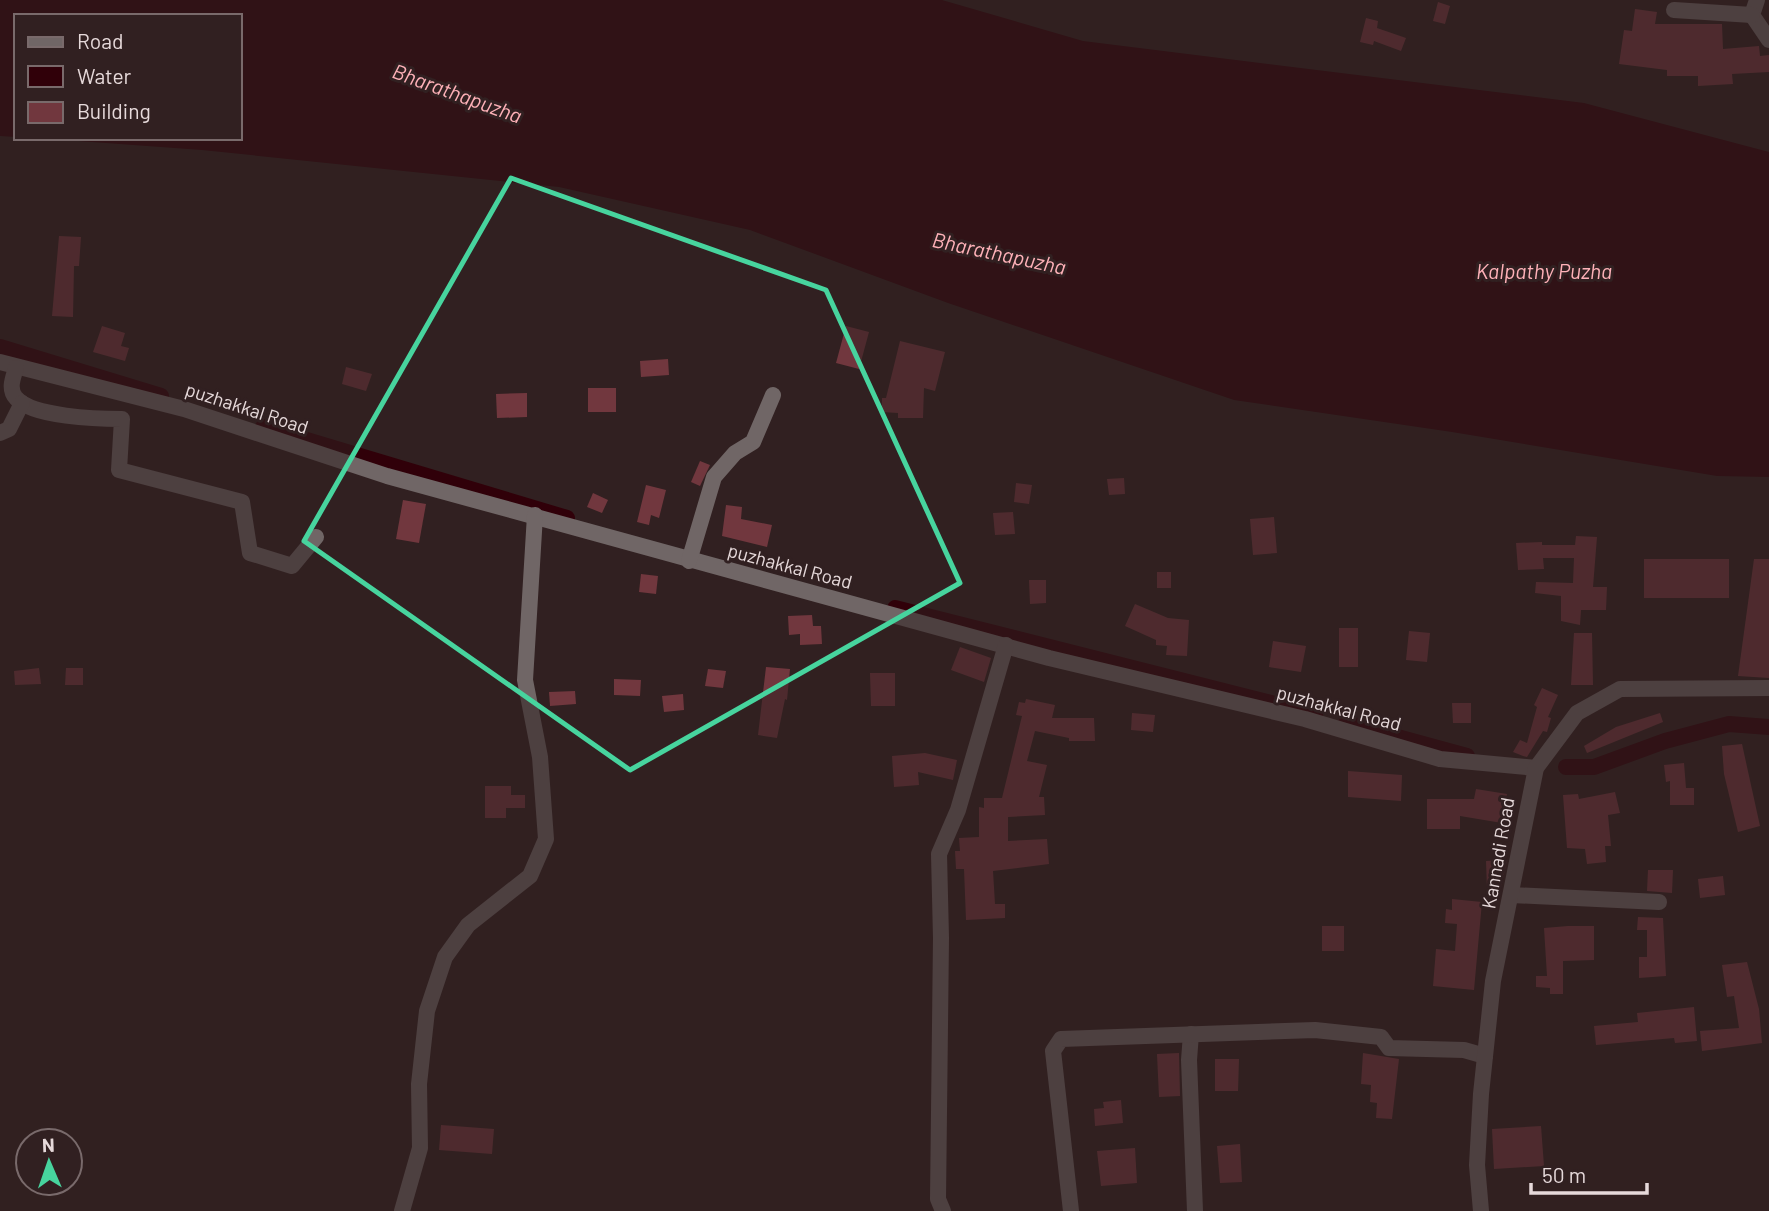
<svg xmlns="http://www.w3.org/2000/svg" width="1769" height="1211" viewBox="0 0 1769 1211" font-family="Barlow,sans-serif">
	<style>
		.water { fill: #300009 }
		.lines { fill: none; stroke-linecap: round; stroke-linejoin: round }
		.canal { stroke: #300009; stroke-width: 16 }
		.building { fill: #71373e }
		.minor { stroke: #706666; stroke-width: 16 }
		.marked { fill: none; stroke: #47d49e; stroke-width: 5; stroke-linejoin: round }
		.labels { text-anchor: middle; stroke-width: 6; stroke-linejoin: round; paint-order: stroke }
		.street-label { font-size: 19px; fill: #e6d9da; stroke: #312021 }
		.water-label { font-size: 21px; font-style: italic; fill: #feb1b8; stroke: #312021 }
	</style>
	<rect width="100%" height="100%" fill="#312021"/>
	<polygon class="water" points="0,0 942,0 1083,41 1584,103 1769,152 1769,477 1717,476 1452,432 1234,400 948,303 750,230 559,187 202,150 37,138 240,138 240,16 16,16 16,137 0,136"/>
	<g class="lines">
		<g class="canal">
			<polyline points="0,347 161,396"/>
			<polyline points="263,427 567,518"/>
			<polyline points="895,608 1315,714"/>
			<polyline points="1346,723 1467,756"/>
			<polyline points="1566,767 1594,767 1665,741 1729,724 1769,727"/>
		</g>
	</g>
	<g class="building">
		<polygon points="1438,2 1450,6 1445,24 1433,21"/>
		<polygon points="1635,9 1657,12 1655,24 1722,24 1723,49 1759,46 1760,56 1769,55 1769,72 1732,74 1733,84 1698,86 1698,76 1667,76 1667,70 1619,64 1624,30 1632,31"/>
		<polygon points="1366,18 1378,21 1377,28 1406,38 1401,51 1374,41 1373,45 1360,42"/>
		<polygon points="59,236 81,237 79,266 74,266 73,317 52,316"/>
		<polygon points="102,326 125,333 121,346 129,348 125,361 93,352"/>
		<polygon points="846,326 869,332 859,369 836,363"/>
		<polygon points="900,341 945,352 935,391 924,388 923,418 898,418 898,413 882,412 882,398 886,398"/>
		<polygon points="668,359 669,375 641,377 640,361"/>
		<polygon points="346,367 372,374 366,391 342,384"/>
		<rect x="588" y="388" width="28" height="24"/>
		<polygon points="527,393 527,417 497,418 496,394"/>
		<polygon points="700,461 710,465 700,486 691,482"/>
		<polygon points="1124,478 1125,494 1109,495 1107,479"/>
		<polygon points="1016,483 1032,485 1029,504 1014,502"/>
		<polygon points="646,485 666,490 659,518 651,515 649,525 637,522"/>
		<polygon points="593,493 608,500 602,513 587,507"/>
		<polygon points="403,500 426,504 419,543 396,539"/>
		<polygon points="726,505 742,507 741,519 772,525 767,547 722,536"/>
		<polygon points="1013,512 1015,534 995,535 993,513"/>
		<polygon points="1274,517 1277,553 1253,555 1250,519"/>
		<polygon points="1576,536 1597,537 1593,587 1607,587 1606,610 1581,610 1580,625 1561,621 1561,596 1535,593 1536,582 1573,583 1574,558 1543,558 1544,569 1518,570 1516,543 1542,542 1542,545 1575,545"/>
		<rect x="1644" y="559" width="85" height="39"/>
		<polygon points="1754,559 1769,559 1769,678 1738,676"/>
		<rect x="1157" y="572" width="14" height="16"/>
		<polygon points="641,574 658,576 656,594 639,592"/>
		<polygon points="1029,580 1046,580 1046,603 1030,604"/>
		<polygon points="1135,604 1168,618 1189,620 1187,656 1166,655 1167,646 1156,645 1156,640 1125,626"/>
		<polygon points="812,615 813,626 821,626 822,644 800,645 800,634 789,635 788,616"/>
		<rect x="1339" y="628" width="19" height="39"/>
		<polygon points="1409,631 1430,633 1427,662 1406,660"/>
		<polygon points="1574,633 1592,633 1593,685 1571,685"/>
		<polygon points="1273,641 1306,646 1301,672 1269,667"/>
		<polygon points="960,647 991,658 984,682 951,670"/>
		<polygon points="766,667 790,669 787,700 785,699 777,738 758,735"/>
		<polygon points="39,668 41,684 15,685 14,671"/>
		<polygon points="66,668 83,668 83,685 65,685"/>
		<polygon points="708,669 726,671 723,688 705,686"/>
		<polygon points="870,673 895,673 895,706 871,706"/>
		<polygon points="614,679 641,680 640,696 614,695"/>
		<polygon points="1542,688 1558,695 1548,717 1551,718 1547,732 1543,731 1527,757 1523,756 1513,752 1520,740 1527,743 1537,707 1534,705"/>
		<polygon points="575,691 576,704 550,706 549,692"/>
		<polygon points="683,694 684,710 664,712 662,696"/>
		<polygon points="1026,699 1055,705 1052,718 1094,718 1095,741 1069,741 1069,738 1035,731 1027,761 1047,765 1039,797 1044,797 1045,815 1008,817 1008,841 1047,839 1049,864 993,871 995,904 1005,904 1005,918 966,920 964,869 956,869 955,851 960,851 959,838 979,837 979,807 984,808 984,798 1002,798 1022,716 1016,715 1019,702 1025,703"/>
		<polygon points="1452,703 1471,703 1471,723 1453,723"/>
		<polygon points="1132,713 1155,715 1153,732 1131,730"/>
		<polygon points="1660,713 1663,722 1587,753 1584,746 1616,727"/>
		<polygon points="1742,744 1760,826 1738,832 1724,774 1722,746"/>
		<polygon points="925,753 957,760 953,780 918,772 919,785 894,787 892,756"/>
		<polygon points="1684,763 1686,788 1694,788 1694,805 1670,805 1670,781 1666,782 1664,765"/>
		<polygon points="1348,771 1402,775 1401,801 1348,797"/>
		<polygon points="485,786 511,786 511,795 525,795 525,808 506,808 506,818 485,818"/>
		<polygon points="1476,789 1507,794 1502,823 1460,816 1460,829 1427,829 1427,799 1474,799"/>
		<polygon points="1615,792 1620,813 1608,815 1611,846 1605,846 1606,862 1587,864 1585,849 1567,848 1563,795 1578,794 1579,799"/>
		<polygon points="1507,860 1501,888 1487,889 1486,861"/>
		<polygon points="1648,870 1673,870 1672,893 1647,891"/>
		<polygon points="1723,876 1725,895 1700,898 1698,879"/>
		<polygon points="1452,899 1482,902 1474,990 1433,986 1436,949 1455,951 1457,924 1445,923 1446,909 1452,910"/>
		<polygon points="1638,917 1663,918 1666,976 1639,978 1639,957 1647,957 1647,930 1637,930"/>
		<rect x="1322" y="926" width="22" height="25"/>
		<polygon points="1568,926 1594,926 1594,960 1563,961 1563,994 1550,994 1550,988 1536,987 1536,976 1547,976 1544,928"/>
		<polygon points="1747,962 1759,1009 1762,1043 1702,1051 1700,1031 1739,1028 1734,996 1727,997 1722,965"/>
		<polygon points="1694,1007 1697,1041 1675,1043 1674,1038 1596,1045 1594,1026 1638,1022 1637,1013"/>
		<polygon points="1179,1053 1180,1096 1159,1097 1157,1054"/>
		<polygon points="1363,1053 1399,1059 1392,1119 1376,1118 1377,1103 1370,1102 1371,1085 1361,1084"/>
		<polygon points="1215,1059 1239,1059 1238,1091 1215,1091"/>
		<polygon points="1121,1100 1123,1123 1095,1126 1094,1109 1104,1108 1103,1102"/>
		<polygon points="441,1125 494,1129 492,1154 439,1150"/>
		<polygon points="1541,1126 1544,1166 1494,1169 1492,1129"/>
		<polygon points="1240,1144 1242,1182 1220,1183 1217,1146"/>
		<polygon points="1135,1148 1137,1183 1101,1186 1097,1151"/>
	</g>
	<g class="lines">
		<g class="minor">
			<polyline points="1757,0 1752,15 1769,40"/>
			<polyline points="1674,10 1752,15"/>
			<polyline points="0,362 184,409 387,476 1049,658 1305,719 1440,759 1536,768"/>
			<path d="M16,368C13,378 8,389 16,398C32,417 98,419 122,419L119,470L242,502L250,553L292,566L316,537"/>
			<polyline points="0,433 9,429 22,403"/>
			<polyline points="689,561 714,477 735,453 753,442 773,395"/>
			<polyline points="1512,895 1659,902"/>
			<polyline points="1191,1034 1189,1060 1195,1211"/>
			<polyline points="402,1211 420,1148 419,1084 427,1011 445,957 468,925 530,876 546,839 540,757 525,680 535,515"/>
			<polyline points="943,1211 938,1199 941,938 939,854 958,810 1006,645"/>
			<polyline points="1071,1211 1053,1051 1061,1039 1315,1030 1381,1037 1389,1048 1464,1050 1485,1056"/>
			<polyline points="1481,1211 1477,1165 1481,1094 1493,981 1536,768 1577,713 1620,689 1769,688"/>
		</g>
	</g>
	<path d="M0 0H1769V1211H0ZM511,178L826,290L960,583L630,770L304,541Z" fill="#312021" fill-opacity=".55" fill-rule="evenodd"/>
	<path class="marked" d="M511,178L826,290L960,583L630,770L304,541Z"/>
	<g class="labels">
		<g class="street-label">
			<text transform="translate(247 408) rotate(18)" y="7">puzhakkal Road</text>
			<text transform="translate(790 566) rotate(15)" y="7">puzhakkal Road</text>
			<text transform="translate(1339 708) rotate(15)" y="7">puzhakkal Road</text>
			<text transform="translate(1498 853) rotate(-80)" y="7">Kannadi Road</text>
		</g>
		<g class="water-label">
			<text transform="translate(457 94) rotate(20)" y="7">Bharathapuzha</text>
			<text transform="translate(999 254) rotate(12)" y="7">Bharathapuzha</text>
			<text x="1544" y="279">Kalpathy Puzha</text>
		</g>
	</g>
	<rect x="14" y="14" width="228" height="126" fill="#312021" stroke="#796a6b" stroke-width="2"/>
	<rect x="28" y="37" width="35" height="10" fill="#706666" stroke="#796a6b" stroke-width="2"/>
	<text x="77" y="49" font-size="21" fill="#e6d9da">Road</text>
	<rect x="28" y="66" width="35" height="21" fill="#300009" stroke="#796a6b" stroke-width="2"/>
	<text x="77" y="84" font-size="21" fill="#e6d9da">Water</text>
	<rect x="28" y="102" width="35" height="21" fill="#71373e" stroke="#796a6b" stroke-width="2"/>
	<text x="77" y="119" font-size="21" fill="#e6d9da">Building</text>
	<g transform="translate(49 1162) rotate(358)"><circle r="33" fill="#312021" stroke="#796a6b" stroke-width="2"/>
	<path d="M0-5L12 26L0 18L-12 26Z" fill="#47d49e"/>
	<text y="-10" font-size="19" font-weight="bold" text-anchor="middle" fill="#e6d9da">N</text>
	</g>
	<path d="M1531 1183v10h116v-10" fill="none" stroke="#e6d9da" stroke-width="3.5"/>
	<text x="1542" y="1183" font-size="21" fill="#e6d9da" stroke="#312021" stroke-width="5" paint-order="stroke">50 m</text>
</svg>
